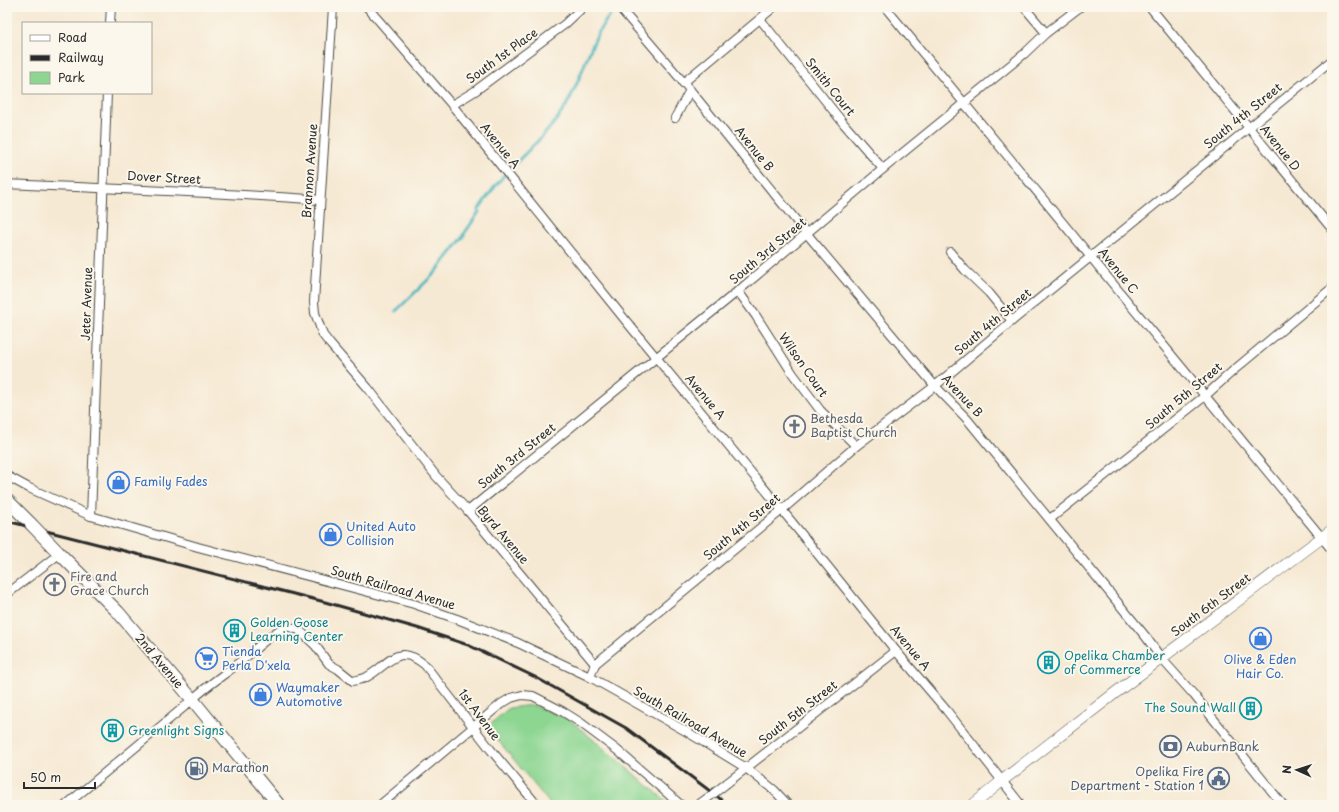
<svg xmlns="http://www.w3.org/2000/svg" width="1339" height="812" viewBox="0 0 1339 812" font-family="'Playpen Sans',sans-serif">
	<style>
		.green { fill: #8cd692; stroke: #5c805e }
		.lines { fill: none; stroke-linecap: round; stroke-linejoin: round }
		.stream { stroke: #45b5bd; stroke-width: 3 }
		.street-casing { stroke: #494844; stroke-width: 10 }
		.secondary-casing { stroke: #494844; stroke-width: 12 }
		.primary-casing { stroke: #494844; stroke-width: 14 }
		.street { stroke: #fff; stroke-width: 8 }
		.secondary { stroke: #fff; stroke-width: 11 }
		.primary { stroke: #fff; stroke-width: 12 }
		.rail { stroke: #2b2b2b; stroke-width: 3 }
		.street-bridge-casing { stroke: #494844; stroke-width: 10; stroke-linecap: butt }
		.primary-bridge-casing { stroke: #494844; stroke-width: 14; stroke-linecap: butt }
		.street-bridge { stroke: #fff; stroke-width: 8 }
		.primary-bridge { stroke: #fff; stroke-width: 12 }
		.labels { text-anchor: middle; stroke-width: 4; stroke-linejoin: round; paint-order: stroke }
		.street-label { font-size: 12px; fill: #2b2b2b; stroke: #fbf7ec }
		.worship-label { font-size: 12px; fill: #5b616d; stroke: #fbf7ec; text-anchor: start }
		.shop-label { font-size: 12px; fill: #366cbe; stroke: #fbf7ec; text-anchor: start }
		.culture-label { font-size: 12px; fill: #0d838f; stroke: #fbf7ec; text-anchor: start }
		.service-label { font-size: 12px; fill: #4e5e75; stroke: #fbf7ec; text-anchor: start }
	</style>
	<rect width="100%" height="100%" fill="#fbf7ec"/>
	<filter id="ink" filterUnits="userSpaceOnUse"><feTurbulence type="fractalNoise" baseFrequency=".025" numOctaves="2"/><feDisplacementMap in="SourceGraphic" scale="8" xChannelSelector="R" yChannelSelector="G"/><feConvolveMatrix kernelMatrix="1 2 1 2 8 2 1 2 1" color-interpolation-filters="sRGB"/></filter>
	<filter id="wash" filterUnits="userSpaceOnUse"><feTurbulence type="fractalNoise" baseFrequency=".012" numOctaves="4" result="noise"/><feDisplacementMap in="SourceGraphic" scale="16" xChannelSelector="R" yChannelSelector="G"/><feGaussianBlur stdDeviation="0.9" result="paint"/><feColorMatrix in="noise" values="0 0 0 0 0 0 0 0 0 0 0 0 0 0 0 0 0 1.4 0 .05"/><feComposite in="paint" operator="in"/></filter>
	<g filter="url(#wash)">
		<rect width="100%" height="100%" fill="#f6e9d3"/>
		<polygon class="green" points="532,705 570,720 671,805 551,805 487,727 509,708"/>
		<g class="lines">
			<path class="stream" d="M396,311L436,272L464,236V234L479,212V209C488,196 497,182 509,170C529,149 552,130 567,104C586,71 589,36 617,7"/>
		</g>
	</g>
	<g filter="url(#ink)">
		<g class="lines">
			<defs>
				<g id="street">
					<polyline points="333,7 314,302 315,313 323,335 330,344 368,388 436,476 468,511 595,664"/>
					<polyline points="367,7 452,105 626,321 782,510 896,651 947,711 1021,805"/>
					<polyline points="619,7 690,90 807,234 935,386 967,419 1146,637 1161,658 1194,695 1283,805"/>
					<polyline points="885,7 1332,550"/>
					<polyline points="1024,7 1046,33"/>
					<polyline points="1150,7 1332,229"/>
					<polyline points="760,19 844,124 883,169"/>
					<polyline points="110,23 111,7"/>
					<polyline points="683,83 774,7"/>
					<polyline points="452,105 475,91 565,24 583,7"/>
					<polyline points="675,118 690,90"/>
					<path d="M7,184C111,189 216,192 320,200"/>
					<polyline points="950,252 965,270 989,293 1012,321"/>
					<polyline points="738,291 756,316 793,374 820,410 856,446"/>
					<polyline points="7,476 29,488 91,516 198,547 414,604 457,619 518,643 590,677 689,733 746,768 774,790 788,805"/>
					<polyline points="468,511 738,291 883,169 1024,54 1046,33 1080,7"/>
					<polyline points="91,516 107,93"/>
					<polyline points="1050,519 1205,396 1234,370 1332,288"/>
					<polyline points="7,594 59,554"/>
					<polyline points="590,677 595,664 782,510 856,446 935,386 1012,321 1332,60"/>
					<polyline points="727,783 896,651"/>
					<path d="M66,805L184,707C201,690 221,677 240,662C255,650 269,635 286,626L299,630L315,645L329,664L338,669L353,681C357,680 362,679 365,678C389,666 396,641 425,665L491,750L537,805"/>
					<polyline points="380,805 501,704 511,698 522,695 533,696 562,711 581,723 617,750 681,805"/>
					<polyline points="698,805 713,794"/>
				</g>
				<polyline id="secondary" points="973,805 1003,780 1115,693 1332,530"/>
				<g id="primary">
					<polyline points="7,500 31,524"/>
					<polyline points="57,551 118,612 192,699 279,805"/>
				</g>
			</defs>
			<use href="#street" class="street-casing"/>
			<use href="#secondary" class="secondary-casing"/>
			<use href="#primary" class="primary-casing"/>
			<use href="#street" class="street"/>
			<use href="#secondary" class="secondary"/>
			<use href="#primary" class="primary"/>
			<polyline class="rail" points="7,521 325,602 417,628 468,645 535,677 626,728 718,797 727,805"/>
			<defs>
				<polyline id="street-bridge" points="713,794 727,783"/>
				<polyline id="primary-bridge" points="31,524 57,551"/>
			</defs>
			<use href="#street-bridge" class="street-bridge-casing"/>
			<use href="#primary-bridge" class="primary-bridge-casing"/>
			<use href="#street-bridge" class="street-bridge"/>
			<use href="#primary-bridge" class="primary-bridge"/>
		</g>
	</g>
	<defs>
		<symbol id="church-ring" viewBox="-11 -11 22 22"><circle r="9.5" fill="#fbf7ec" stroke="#6b7280" stroke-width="1.5"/><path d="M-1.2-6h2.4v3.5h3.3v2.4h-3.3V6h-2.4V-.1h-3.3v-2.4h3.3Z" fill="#6b7280"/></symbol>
		<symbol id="shop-ring" viewBox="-11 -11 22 22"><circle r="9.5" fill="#fbf7ec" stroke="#3f7fe0" stroke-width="1.5"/><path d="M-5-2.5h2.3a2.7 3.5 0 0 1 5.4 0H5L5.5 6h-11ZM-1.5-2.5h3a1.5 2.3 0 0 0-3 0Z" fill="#3f7fe0"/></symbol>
		<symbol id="building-ring" viewBox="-11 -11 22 22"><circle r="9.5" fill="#fbf7ec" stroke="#0f9aa8" stroke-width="1.5"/><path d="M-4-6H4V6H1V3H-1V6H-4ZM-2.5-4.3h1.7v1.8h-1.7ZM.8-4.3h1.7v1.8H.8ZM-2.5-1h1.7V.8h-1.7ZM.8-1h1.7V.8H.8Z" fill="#0f9aa8"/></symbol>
		<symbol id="supermarket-ring" viewBox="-11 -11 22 22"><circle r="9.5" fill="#fbf7ec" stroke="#3f7fe0" stroke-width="1.5"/><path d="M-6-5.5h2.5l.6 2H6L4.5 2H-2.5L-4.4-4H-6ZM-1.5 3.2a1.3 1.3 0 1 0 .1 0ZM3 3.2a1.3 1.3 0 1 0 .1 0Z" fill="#3f7fe0"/></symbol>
		<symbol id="bank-ring" viewBox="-11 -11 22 22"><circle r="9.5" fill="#fbf7ec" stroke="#5c6f8a" stroke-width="1.5"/><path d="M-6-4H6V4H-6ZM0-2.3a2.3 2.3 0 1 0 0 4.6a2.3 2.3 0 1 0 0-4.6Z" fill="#5c6f8a"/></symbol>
		<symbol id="fuel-ring" viewBox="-11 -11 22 22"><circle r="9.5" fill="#fbf7ec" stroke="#5c6f8a" stroke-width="1.5"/><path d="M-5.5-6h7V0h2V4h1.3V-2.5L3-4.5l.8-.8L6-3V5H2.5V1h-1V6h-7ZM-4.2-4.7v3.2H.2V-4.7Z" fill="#5c6f8a"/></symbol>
		<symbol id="civic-ring" viewBox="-11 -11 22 22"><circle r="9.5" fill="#fbf7ec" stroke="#5c6f8a" stroke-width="1.5"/><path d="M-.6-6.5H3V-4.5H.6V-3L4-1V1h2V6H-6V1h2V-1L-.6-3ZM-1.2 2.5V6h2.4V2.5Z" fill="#5c6f8a"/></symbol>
	</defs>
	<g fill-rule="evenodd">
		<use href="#church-ring" x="782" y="414" width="25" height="25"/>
		<use href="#shop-ring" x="106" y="470" width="25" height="25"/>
		<use href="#shop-ring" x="318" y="522" width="25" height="25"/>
		<use href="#church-ring" x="42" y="572" width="25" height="25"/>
		<use href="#building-ring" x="222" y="618" width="25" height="25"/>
		<use href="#shop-ring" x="1248" y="626" width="25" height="25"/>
		<use href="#supermarket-ring" x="194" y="646" width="25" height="25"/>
		<use href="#building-ring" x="1036" y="650" width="25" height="25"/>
		<use href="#shop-ring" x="248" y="682" width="25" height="25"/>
		<use href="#building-ring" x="1238" y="696" width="25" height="25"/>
		<use href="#building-ring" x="100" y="718" width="25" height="25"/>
		<use href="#bank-ring" x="1158" y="734" width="25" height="25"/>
		<use href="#fuel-ring" x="184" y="756" width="25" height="25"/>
		<use href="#civic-ring" x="1206" y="766" width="25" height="25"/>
	</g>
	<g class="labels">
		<g class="street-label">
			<text transform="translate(502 56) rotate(-36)" y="4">South 1st Place</text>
			<text transform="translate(830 87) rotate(51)" y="4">Smith Court</text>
			<text transform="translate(1243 116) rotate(-39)" y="4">South 4th Street</text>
			<text transform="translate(500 146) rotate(51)" y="4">Avenue A</text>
			<text transform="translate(1280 148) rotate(51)" y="4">Avenue D</text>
			<text transform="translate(754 149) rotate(51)" y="4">Avenue B</text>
			<text transform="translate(310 171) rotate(-86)" y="4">Brannon Avenue</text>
			<text transform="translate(164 178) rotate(3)" y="4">Dover Street</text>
			<text transform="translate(768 251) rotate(-40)" y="4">South 3rd Street</text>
			<text transform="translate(1118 271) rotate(51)" y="4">Avenue C</text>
			<text transform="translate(87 304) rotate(-88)" y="4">Jeter Avenue</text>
			<text transform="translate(993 322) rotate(-40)" y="4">South 4th Street</text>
			<text transform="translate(803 365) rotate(55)" y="4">Wilson Court</text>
			<text transform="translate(962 396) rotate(47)" y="4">Avenue B</text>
			<text transform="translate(1184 396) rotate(-40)" y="4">South 5th Street</text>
			<text transform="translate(705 397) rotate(50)" y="4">Avenue A</text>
			<text transform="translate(517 456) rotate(-39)" y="4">South 3rd Street</text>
			<text transform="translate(742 527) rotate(-40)" y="4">South 4th Street</text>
			<text transform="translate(503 535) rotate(50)" y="4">Byrd Avenue</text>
			<text transform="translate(393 588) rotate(16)" y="4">South Railroad Avenue</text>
			<text transform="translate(1211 605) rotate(-37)" y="4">South 6th Street</text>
			<text transform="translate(910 648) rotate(50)" y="4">Avenue A</text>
			<text transform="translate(159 661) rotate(50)" y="4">2nd Avenue</text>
			<text transform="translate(798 713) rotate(-38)" y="4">South 5th Street</text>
			<text transform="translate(479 715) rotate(53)" y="4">1st Avenue</text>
			<text transform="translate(690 722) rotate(30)" y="4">South Railroad Avenue</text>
		</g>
		<g class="worship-label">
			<text x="810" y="423">Bethesda<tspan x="810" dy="14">Baptist Church</tspan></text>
			<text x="70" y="581">Fire and<tspan x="70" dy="14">Grace Church</tspan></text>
		</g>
		<g class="shop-label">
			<text x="134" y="486">Family Fades</text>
			<text x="346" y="531">United Auto<tspan x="346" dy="14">Collision</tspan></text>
			<text x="222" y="656">Tienda<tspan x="222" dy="14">Perla D'xela</tspan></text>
			<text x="1260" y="664" text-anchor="middle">Olive &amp; Eden<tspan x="1260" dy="14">Hair Co.</tspan></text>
			<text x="276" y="692">Waymaker<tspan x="276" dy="14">Automotive</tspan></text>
		</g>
		<g class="culture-label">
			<text x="250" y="627">Golden Goose<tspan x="250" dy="14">Learning Center</tspan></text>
			<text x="1064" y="660">Opelika Chamber<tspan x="1064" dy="14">of Commerce</tspan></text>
			<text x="1236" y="712" text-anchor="end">The Sound Wall</text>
			<text x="128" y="735">Greenlight Signs</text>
		</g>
		<g class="service-label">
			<text x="1186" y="751">AuburnBank</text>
			<text x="212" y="772">Marathon</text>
			<text x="1204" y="776" text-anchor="end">Opelika Fire<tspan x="1204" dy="14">Department - Station 1</tspan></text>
		</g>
	</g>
	<rect width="1339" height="812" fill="none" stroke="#fbf7ec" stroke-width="24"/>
	<rect x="22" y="22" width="130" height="72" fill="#fbf7ec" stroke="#a8a59f"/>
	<rect x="30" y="35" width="20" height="6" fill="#ffffff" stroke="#a8a59f"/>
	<text x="58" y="42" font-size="12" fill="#2b2b2b">Road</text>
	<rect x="30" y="55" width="20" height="6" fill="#2b2b2b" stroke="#a8a59f"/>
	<text x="58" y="62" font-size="12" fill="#2b2b2b">Railway</text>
	<rect x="30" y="72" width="20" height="12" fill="#8cd692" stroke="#a8a59f"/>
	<text x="58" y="82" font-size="12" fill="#2b2b2b">Park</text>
	<g transform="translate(1297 770) rotate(273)" stroke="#fbf7ec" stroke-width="3" paint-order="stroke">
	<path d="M0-3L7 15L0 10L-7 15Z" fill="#2b2b2b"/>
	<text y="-6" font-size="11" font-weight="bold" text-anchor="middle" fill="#2b2b2b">N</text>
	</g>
	<path d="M24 782v6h71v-6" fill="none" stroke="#2b2b2b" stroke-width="2"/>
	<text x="30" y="782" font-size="12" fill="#2b2b2b" stroke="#fbf7ec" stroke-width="3" paint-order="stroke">50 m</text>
</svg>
